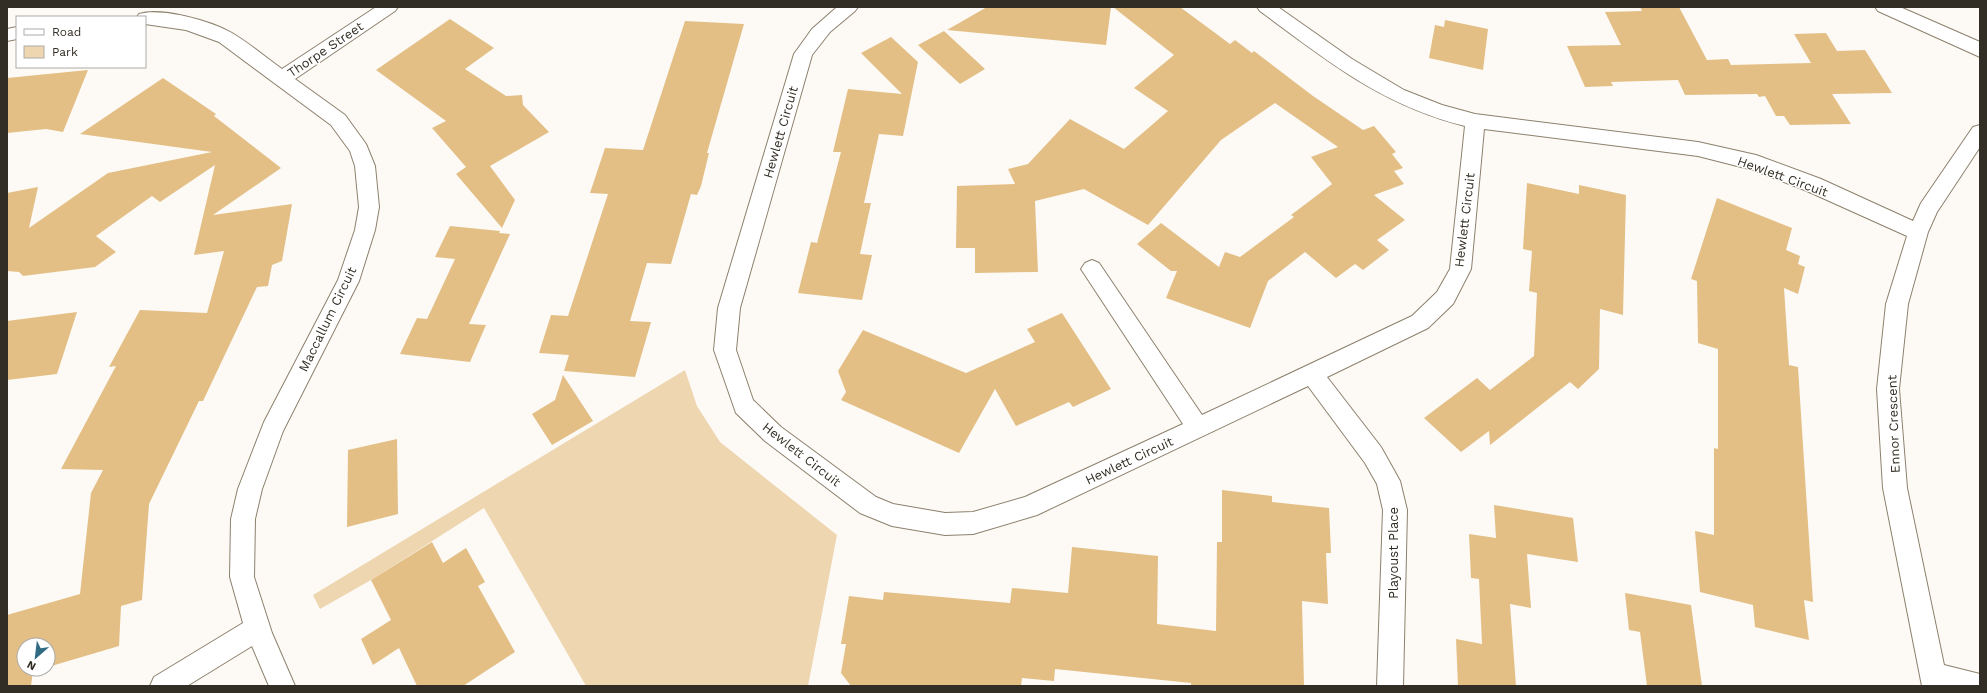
<svg xmlns="http://www.w3.org/2000/svg" width="1987" height="693" viewBox="0 0 1987 693" font-family="'Work Sans',sans-serif">
	<style>
		.green { fill: #eed6b1 }
		.building { fill: #e3bf85 }
		.lines { fill: none; stroke-linecap: round; stroke-linejoin: round }
		.street-casing { stroke: #8c806c; stroke-width: 2 }
		.secondary-casing { stroke: #8c806c; stroke-width: 2 }
		.street { fill: #fff; fill-rule: evenodd }
		.secondary { fill: #fff; fill-rule: evenodd }
		.labels { text-anchor: middle; stroke-width: 3; stroke-linejoin: round; paint-order: stroke }
		.street-label { font-size: 13px; fill: #332e25; stroke: #fff }
	</style>
	<rect width="100%" height="100%" fill="#fdfaf6"/>
	<polygon class="green" points="685,370 697,406 720,442 837,535 808,686 586,686 484,508 371,580 320,609 313,595"/>
	<g class="building">
		<polygon points="987,7 1111,7 1106,45 947,30"/>
		<polygon points="1113,7 1180,7 1230,44 1235,40 1252,53 1254,51 1313,96 1363,130 1374,126 1396,152 1392,154 1403,168 1394,171 1404,184 1374,195 1405,220 1377,240 1389,250 1363,270 1355,264 1336,278 1305,252 1268,281 1250,328 1166,298 1177,271 1171,271 1137,244 1161,223 1219,267 1225,252 1240,257 1294,217 1291,215 1332,184 1311,157 1338,147 1275,103 1221,140 1148,225 1084,189 1035,201 1038,272 975,273 975,248 956,248 957,186 1015,184 1008,169 1028,164 1070,119 1124,149 1168,111 1134,88 1174,55"/>
		<polygon points="1640,7 1679,7 1707,60 1728,59 1731,65 1811,63 1794,34 1826,33 1837,51 1865,50 1892,93 1832,94 1851,124 1790,125 1784,116 1776,116 1765,96 1759,97 1757,94 1685,95 1678,80 1611,82 1613,86 1585,87 1567,46 1621,45 1605,12 1642,11"/>
		<polygon points="450,19 494,48 465,69 506,96 522,95 523,105 549,132 490,166 515,200 502,228 456,174 466,167 432,128 446,121 376,70"/>
		<polygon points="1445,20 1488,29 1483,70 1429,58 1435,25 1444,27"/>
		<polygon points="685,21 744,24 707,153 709,153 701,186 697,195 691,194 671,264 647,263 630,321 651,322 635,377 564,371 569,355 539,353 551,315 568,316 608,194 590,193 605,148 643,150"/>
		<polygon points="944,31 985,69 960,84 918,45"/>
		<polygon points="891,37 918,62 903,136 879,134 864,203 871,203 860,254 872,255 862,300 798,293 811,242 817,243 841,152 833,152 848,89 902,94 861,53"/>
		<polygon points="88,70 63,132 46,129 7,133 7,78"/>
		<polygon points="163,78 216,114 214,116 281,168 213,215 292,204 282,261 272,265 268,286 257,287 203,401 199,401 149,504 142,600 121,606 119,646 48,667 48,645 24,645 24,669 41,669 33,671 31,686 7,686 7,615 80,594 91,493 103,470 61,469 116,366 109,367 140,310 207,313 224,251 194,255 215,165 160,202 152,196 96,236 116,252 95,267 23,276 19,272 7,271 7,193 38,187 29,228 108,173 212,152 80,134"/>
		<polygon points="1527,183 1579,194 1579,185 1626,195 1623,315 1600,309 1599,369 1578,389 1570,382 1490,445 1489,431 1461,452 1424,418 1477,378 1490,390 1534,356 1537,293 1529,291 1532,251 1523,249"/>
		<polygon points="1717,198 1792,228 1786,250 1800,256 1798,264 1805,267 1798,294 1784,288 1789,365 1798,367 1813,602 1804,600 1809,640 1755,627 1753,605 1700,592 1695,531 1714,535 1714,448 1718,449 1718,349 1698,343 1697,281 1691,279"/>
		<polygon points="450,226 500,231 499,233 510,234 469,324 486,325 470,362 400,354 417,318 427,319 455,259 435,257"/>
		<polygon points="77,312 57,374 7,380 7,321"/>
		<polygon points="1062,313 1111,389 1073,407 1069,402 1016,426 995,389 959,453 841,400 846,392 838,371 863,330 966,373 1035,342 1027,329"/>
		<polygon points="563,375 593,421 552,445 532,414 555,400"/>
		<polygon points="397,439 398,514 347,527 348,450"/>
		<polygon points="1222,490 1272,496 1272,502 1329,508 1331,553 1326,553 1328,604 1302,601 1304,686 1191,686 1191,683 1055,669 1054,681 1022,678 1021,686 851,686 841,673 846,644 841,644 849,596 883,600 884,592 1010,603 1012,588 1068,593 1072,547 1158,556 1157,624 1216,631 1217,542 1222,542"/>
		<polygon points="1494,505 1573,518 1578,562 1527,554 1531,608 1510,604 1516,686 1458,686 1456,639 1482,644 1479,579 1471,578 1469,534 1496,538"/>
		<polygon points="432,542 443,563 466,548 485,582 478,586 515,652 463,686 417,686 399,648 373,665 361,639 391,620 371,580"/>
		<polygon points="1625,593 1691,605 1702,686 1647,686 1640,632 1629,630"/>
	</g>
	<g class="lines">
		<defs>
			<g id="street">
				<path d="M376,7H398L395,11L295,79L345,115L366,144L375,166L379,207L375,230L359,281L283,431L262,489L255,519L254,577L272,633L295,686H269L252,646L187,686H150L154,677L243,623L230,577L231,519L238,489L264,422L338,280L355,230L359,207L355,166L350,151L331,125L219,42L186,30L145,24V17H137L139,14C161,7 212,21 232,33C249,43 265,57 282,69Z"/>
				<path d="M837,7H858L855,11L830,32L812,55L740,308L736,350L753,400L781,427L876,497L893,504L945,513L973,512L1025,497L1183,424L1085,275L1081,269L1085,263L1092,260L1099,263L1202,415L1412,316L1437,292L1450,269L1465,126C1381,105 1328,61 1260,11L1257,7H1278L1352,59L1404,90L1442,105L1475,114L1698,142L1756,155L1821,179L1913,221L1921,203L1973,127L1980,125V147L1937,212L1928,232L1908,304L1899,389L1907,488L1944,665L1980,674V686H1922L1883,488L1877,389L1886,304L1907,236L1807,191L1753,170L1698,156L1484,129L1471,269L1453,304L1428,328L1327,377L1381,447L1400,481L1407,510L1403,686H1377L1383,510L1377,484L1365,463L1308,386L1037,515L973,534L945,535L892,526L860,513L765,441L736,413L714,350L718,308L794,54L812,29Z"/>
				<polygon points="17,27 17,39 7,41 7,29"/>
			</g>
			<polygon id="secondary" points="1875,7 1900,7 1980,42 1980,57 1878,11"/>
		</defs>
		<use href="#street" class="street-casing"/>
		<use href="#secondary" class="secondary-casing"/>
		<use href="#street" class="street"/>
		<use href="#secondary" class="secondary"/>
	</g>
	<g class="labels">
		<g class="street-label">
			<text transform="translate(325 49) rotate(-34)" y="5">Thorpe Street</text>
			<text transform="translate(780 132) rotate(-74)" y="5">Hewlett Circuit</text>
			<text transform="translate(1783 176) rotate(20)" y="5">Hewlett Circuit</text>
			<text transform="translate(1464 220) rotate(-83)" y="5">Hewlett Circuit</text>
			<text transform="translate(327 319) rotate(-64)" y="5">Maccallum Circuit</text>
			<text transform="translate(1893 424) rotate(-92)" y="5">Ennor Crescent</text>
			<text transform="translate(802 454) rotate(38)" y="5">Hewlett Circuit</text>
			<text transform="translate(1129 460) rotate(-25)" y="5">Hewlett Circuit</text>
			<text transform="translate(1393 553) rotate(-90)" y="5">Playoust Place</text>
		</g>
	</g>
	<rect width="1987" height="693" fill="none" stroke="#332e25" stroke-width="16"/>
	<rect x="16" y="16" width="130" height="52" fill="#ffffff" stroke="#adaba8"/>
	<rect x="24" y="29" width="20" height="6" fill="#ffffff" stroke="#adaba8"/>
	<text x="52" y="36" font-size="12" fill="#332e25">Road</text>
	<rect x="24" y="46" width="20" height="12" fill="#eed6b1" stroke="#adaba8"/>
	<text x="52" y="56" font-size="12" fill="#332e25">Park</text>
	<g transform="translate(36 657) rotate(208)"><circle r="19" fill="#ffffff" stroke="#adaba8"/>
	<path d="M0-3L7 15L0 10L-7 15Z" fill="#306a83"/>
	<text y="-6" font-size="11" font-weight="bold" text-anchor="middle" fill="#332e25">N</text>
	</g>
</svg>
